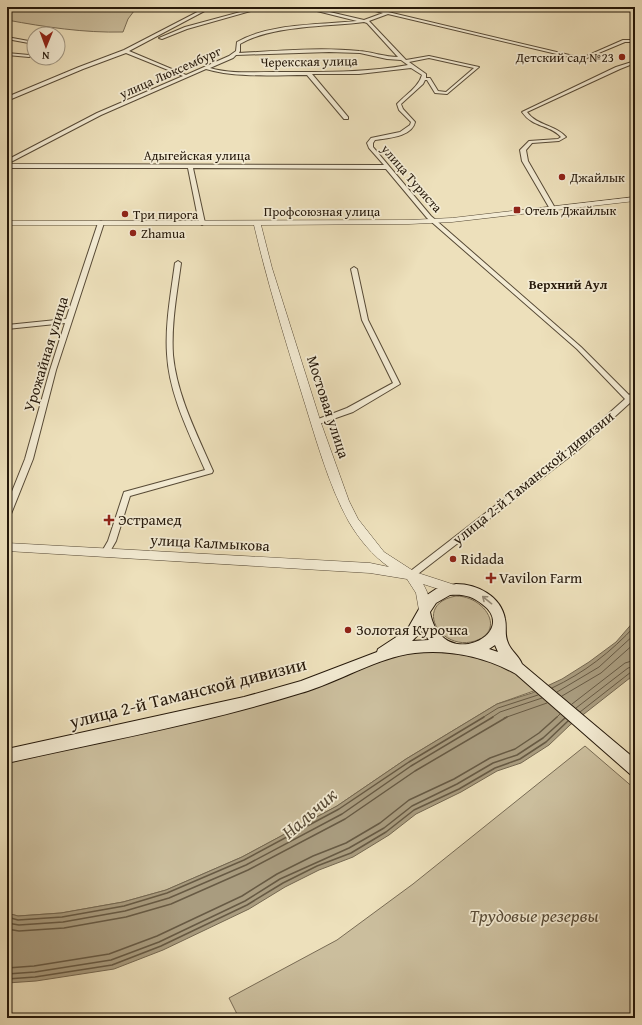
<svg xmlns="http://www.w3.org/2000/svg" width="642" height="1025" viewBox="0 0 642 1025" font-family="'Gentium Book Plus',serif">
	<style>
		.green { fill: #cbbe9d; stroke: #786b54 }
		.water { fill: #a99c7f; stroke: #746750 }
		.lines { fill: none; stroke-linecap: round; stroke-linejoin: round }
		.shore-far1 { stroke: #675a44; stroke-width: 1 }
		.shore { stroke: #675a44; stroke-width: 1.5 }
		.minor-casing { stroke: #574a36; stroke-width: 2 }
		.tertiary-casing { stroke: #574a36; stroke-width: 1 }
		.secondary-casing { stroke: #25180a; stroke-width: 2 }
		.minor { fill: #f3ebd3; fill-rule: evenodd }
		.tertiary { fill: #f3ebd3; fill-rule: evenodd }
		.secondary { fill: #f3ebd3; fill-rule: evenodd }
		.oneway { stroke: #968c79 }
		.poi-dot { fill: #8f2418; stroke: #f3ebd3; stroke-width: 1.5 }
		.labels { text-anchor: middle; stroke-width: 3.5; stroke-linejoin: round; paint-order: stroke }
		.far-poi-label { font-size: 13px; fill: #25180a; stroke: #f3ebd3; text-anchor: start }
		.far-street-label { font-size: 13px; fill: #25180a; stroke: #f3ebd3 }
		.far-neighbourhood-label { font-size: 13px; font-weight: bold; fill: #25180a; stroke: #f3ebd3 }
		.street-label { font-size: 15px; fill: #25180a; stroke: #f3ebd3 }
		.poi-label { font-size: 15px; fill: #25180a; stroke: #f3ebd3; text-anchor: start }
		.near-street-label { font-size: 18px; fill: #25180a; stroke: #f3ebd3 }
		.near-park-label { font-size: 18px; font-style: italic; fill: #574a36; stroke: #f3ebd3 }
		.near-water-label { font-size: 19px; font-style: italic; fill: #5a4d39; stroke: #f3ebd3 }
	</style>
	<rect width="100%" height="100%" fill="#ede0bb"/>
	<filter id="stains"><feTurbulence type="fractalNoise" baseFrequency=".005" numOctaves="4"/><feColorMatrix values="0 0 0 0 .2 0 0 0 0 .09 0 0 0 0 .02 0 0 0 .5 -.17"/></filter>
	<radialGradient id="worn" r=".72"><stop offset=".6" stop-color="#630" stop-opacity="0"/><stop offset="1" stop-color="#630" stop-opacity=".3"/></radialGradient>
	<g class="green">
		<path d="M7,7H137L128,19L123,32C84,33 45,27 7,20Z"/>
		<path d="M456,596C484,596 507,630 475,641C440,652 412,604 456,596Z"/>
		<polygon points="413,647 500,658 542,688 497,704 406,759 337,806 242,857 166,890 123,902 61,913 18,916 7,913 7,756 244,703"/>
		<polygon points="585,746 635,789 635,1018 239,1018 229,998 337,940 413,884"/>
	</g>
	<polygon class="water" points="635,620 635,674 570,725 549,745 521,763 497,771 461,792 416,814 389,835 353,857 319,870 285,887 249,909 163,950 114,969 36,981 7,983 7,913 18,916 61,913 123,902 166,890 242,857 337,806 406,759 497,704 532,693 562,679 589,662 616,642"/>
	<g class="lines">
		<g class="shore-far1">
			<path d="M552,688C584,673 611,652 635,626"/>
			<polyline points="557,692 599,667 635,634"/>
			<polyline points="562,696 601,673 635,643"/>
			<polyline points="572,704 625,663 635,660"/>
			<polyline points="576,708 628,668 635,666"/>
			<polyline points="580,712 631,672 635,671"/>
			<polyline points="482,718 498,708 538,695"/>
			<polyline points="491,718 500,712 542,698"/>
			<polyline points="504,718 547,703"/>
			<polyline points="556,718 560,714"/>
		</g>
		<g class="shore">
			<polyline points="7,917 18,920 62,917 124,906 167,893 244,860 339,809 409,762 484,717"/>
			<polyline points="7,923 19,925 63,922 125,911 169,898 246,865 342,814 411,766 493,717"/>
			<polyline points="7,929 19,931 64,928 126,917 171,904 248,870 345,819 415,771 507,717"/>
			<polyline points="7,968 34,966 109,954 157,936 242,896 277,874 313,856 346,843 380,823 409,800 454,779 490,758 515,749 539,733 557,717"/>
			<polyline points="7,974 35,972 111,960 159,942 245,901 280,879 349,848 384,828 412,806 457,784 493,763 517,755 543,738 565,718"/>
			<polyline points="7,979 35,977 112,965 161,946 247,905 283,883 317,866 351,853 386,832 414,810 459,789 495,768 520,759 546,742 568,721"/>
		</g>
		<defs>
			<g id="minor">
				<path d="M207,7H212L129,51L186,75L229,56L236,51L237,42C270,23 319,25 357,21L301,7H308L364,20L383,13L360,7H367L582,58L623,40H635V42H625L582,60L388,14L369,21L406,60L429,56L479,67L447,94L435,93L427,80H425L423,84L401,104L403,109L415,122C412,137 387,138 375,140L373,143V147L431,216L581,347L629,395L635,391V397L632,401L577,451L414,577H408L407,575L408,573L571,447L625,399L577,349L427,218L386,169L193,168L205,223L202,225L199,223L188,168H7V164L384,165L369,148L367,143L371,138L400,132L410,125L411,122L399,110L397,104C405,95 419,87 422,75L411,68L359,74H312L348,117V119H344L307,75C276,75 235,78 206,69L101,115L7,164V160L97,113L183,76L126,53L83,69L9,100H7V97L79,67L124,50ZM364,22L367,23L398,57C385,57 372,52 359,51C319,47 278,51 239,53L240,51V44C272,25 327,27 364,22ZM329,52L360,53L387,59L401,60L408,65C364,73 319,72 274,72C253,72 230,74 210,68L233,58L236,55ZM429,58L474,68L446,92L438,91L430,78H426V74L409,62Z"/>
				<polygon points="259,7 265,7 187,29 162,39 159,38 185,27"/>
				<polygon points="7,37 34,42 34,44 7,39"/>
				<polygon points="7,53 29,55 31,56 29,57 7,55"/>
				<path d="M635,61V63L620,69L527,112C537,126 556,125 566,137L559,141L532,143L526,150L528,161L555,208L550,209L522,161L520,150L529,141L558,139L561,137C549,124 533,128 522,112L616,67Z"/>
				<polygon points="101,221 104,223 56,370 33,459 11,514 7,517 7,504 25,459 50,370 65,323 7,329 7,325 66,319 98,223"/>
				<path d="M178,261L181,263C177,293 171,324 173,355C177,396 197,434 213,471L212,473L130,496L116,541L108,555H102L101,553L108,541L124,492L205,470C189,433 169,394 167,354C165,324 171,293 175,263Z"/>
				<polygon points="354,267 357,269 368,320 400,384 353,412 316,425 312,423 313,421 347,408 393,383 362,320 351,269"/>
			</g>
			<path id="tertiary" d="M635,197V201L452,222L409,224L261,225L272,268L321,423L349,501L358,519L384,552L415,572L458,586L460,589L458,592L454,594L423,584C428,592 433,606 428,616L424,617L420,616L416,593L407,579L370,573L7,551V543L370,563L389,567C373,556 359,539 349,522C328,485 314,432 301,391C284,336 267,281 254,225H7V221L409,220L452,218Z"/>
			<path id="secondary" d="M456,584C477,584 501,596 505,619C507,628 504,634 508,643C511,651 519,656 522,664L635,759V776L630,774L516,674C486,657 449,649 415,653C378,657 337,683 301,693C205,723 105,741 7,763V749L244,697L301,681L377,652L378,649L407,630L427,595L436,589ZM450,595C463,594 472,596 482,604C522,633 441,674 430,612L436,603ZM422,631L429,640L412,641ZM495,645L498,652L489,649Z"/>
		</defs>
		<use href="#minor" class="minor-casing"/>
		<use href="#tertiary" class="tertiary-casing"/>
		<use href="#secondary" class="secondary-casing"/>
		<use href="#minor" class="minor"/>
		<use href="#tertiary" class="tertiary"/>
		<use href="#secondary" class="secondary"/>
	</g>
	<defs><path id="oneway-shaft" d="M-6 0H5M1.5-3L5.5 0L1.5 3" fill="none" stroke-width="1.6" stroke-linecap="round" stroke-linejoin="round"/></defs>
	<use class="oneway" href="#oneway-shaft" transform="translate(487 600) rotate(-141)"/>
	<g class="poi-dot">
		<circle cx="622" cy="57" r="4"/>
		<circle cx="562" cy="177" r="4"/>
		<rect x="513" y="206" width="8" height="8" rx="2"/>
		<circle cx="125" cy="214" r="4"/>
		<circle cx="133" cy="233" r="4"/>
		<path d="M107 514h4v4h4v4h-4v4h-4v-4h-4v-4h4z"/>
		<circle cx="453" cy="559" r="4"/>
		<path d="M489 572h4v4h4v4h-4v4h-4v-4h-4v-4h4z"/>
		<circle cx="348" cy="630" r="4"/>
	</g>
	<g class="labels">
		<g class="far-poi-label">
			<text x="614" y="62" text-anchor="end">Детский сад №23</text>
			<text x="570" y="182">Джайлык</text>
			<text x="525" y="215">Отель Джайлык</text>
			<text x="133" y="219">Три пирога</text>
			<text x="141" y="238">Zhamua</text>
		</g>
		<g class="far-street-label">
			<text transform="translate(309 61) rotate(-1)" y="5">Черекская улица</text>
			<text transform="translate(170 72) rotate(-24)" y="5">улица Люксембург</text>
			<text x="197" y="160">Адыгейская улица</text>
			<text transform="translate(412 178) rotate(49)" y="5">улица Туриста</text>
			<text x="322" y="216">Профсоюзная улица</text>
		</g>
		<g class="far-neighbourhood-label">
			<text x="568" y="289">Верхний Аул</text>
		</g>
		<g class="street-label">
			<text transform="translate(46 354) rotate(-73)" y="5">Урожайная улица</text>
			<text transform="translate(328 407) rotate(72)" y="5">Мостовая улица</text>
			<text transform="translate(533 478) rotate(-39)" y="5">улица 2-й Таманской дивизии</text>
			<text transform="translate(210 543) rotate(3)" y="5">улица Калмыкова</text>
		</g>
		<g class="poi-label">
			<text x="118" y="525">Эстрамед</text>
			<text x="461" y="564">Ridada</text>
			<text x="499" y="583">Vavilon Farm</text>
			<text x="356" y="635">Золотая Курочка</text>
		</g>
		<g class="near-street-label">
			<text transform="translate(188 693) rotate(-14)" y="6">улица 2-й Таманской дивизии</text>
		</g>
		<g class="near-park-label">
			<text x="534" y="922">Трудовые резервы</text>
		</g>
		<g class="near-water-label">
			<text transform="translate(309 813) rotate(-41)" y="7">Нальчик</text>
		</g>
	</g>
	<rect width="642" height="1025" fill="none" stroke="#ede0bb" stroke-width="24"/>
	<rect x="8" y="8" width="626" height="1009" fill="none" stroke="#25180a" stroke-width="2"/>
	<rect x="12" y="12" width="618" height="1001" fill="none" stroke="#25180a"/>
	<g transform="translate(46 46) rotate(181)"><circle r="19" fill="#f3ebd3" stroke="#a19783"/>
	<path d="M0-3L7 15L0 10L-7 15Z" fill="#8f2418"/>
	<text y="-6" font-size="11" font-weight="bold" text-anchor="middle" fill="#25180a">N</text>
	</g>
	<rect width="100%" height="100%" filter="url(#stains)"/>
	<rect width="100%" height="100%" fill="url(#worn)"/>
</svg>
